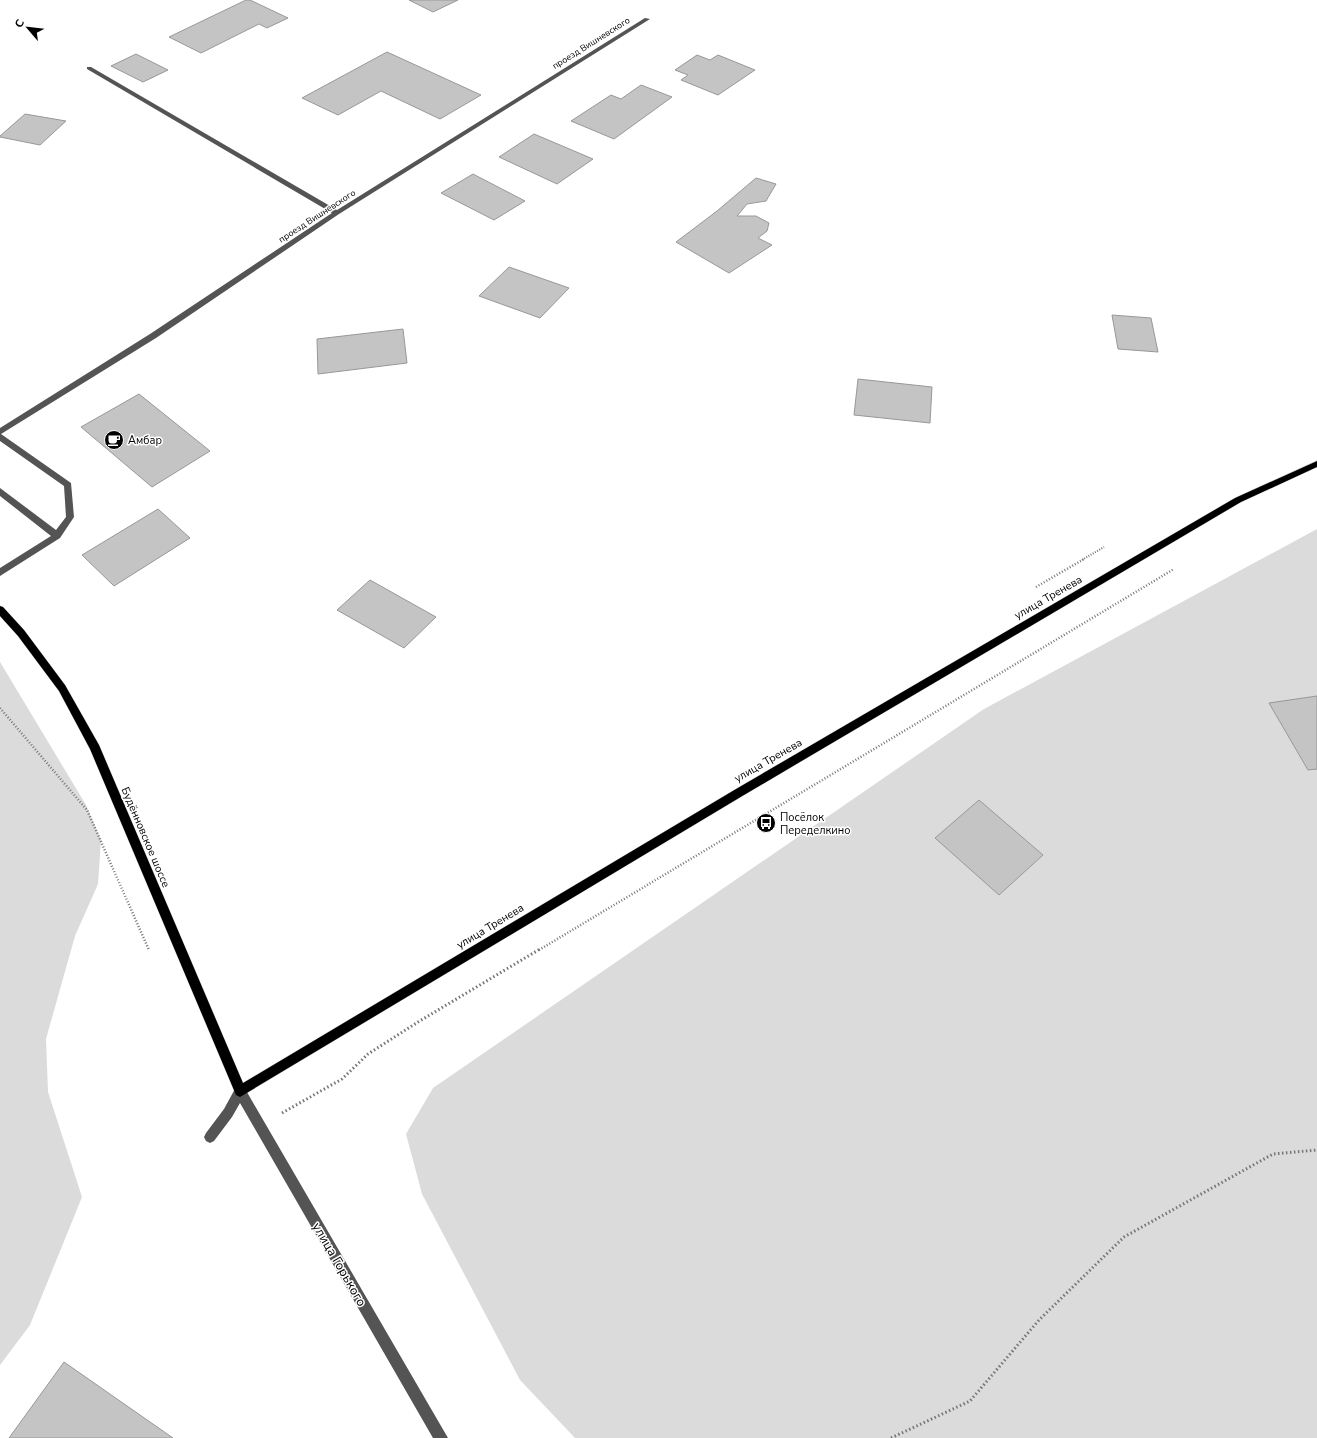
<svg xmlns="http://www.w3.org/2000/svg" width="1317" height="1438" viewBox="0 0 1317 1438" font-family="'Nunito Sans',sans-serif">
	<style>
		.green { fill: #dbdbdb }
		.building { fill: #c4c4c4; stroke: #989898 }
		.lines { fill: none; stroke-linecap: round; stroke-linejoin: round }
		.major-casing { stroke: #dbdbdb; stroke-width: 1 }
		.path-far2 { stroke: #767676; stroke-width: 2; stroke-dasharray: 1 1.5; stroke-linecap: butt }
		.path-far1 { stroke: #767676; stroke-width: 2.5; stroke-dasharray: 1 2; stroke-linecap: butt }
		.path { stroke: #767676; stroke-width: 3; stroke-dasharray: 1.5 2.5; stroke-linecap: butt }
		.minor { fill: #545454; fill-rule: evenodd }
		.major { fill: #000; fill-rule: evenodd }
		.labels { text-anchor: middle; stroke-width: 3; stroke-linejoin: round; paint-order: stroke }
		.far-street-label { font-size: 9px; fill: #000; stroke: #fff }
		.poi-label { font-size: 11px; fill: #000; stroke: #fff; text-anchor: start }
		.street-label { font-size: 11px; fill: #000; stroke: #fff }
		.near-street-label { font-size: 13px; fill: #000; stroke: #fff }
	</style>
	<rect width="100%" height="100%" fill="#fff"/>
	<g class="green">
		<polygon points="1317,529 1317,1438 575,1438 520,1380 422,1194 406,1134 433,1088 984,709"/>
		<polygon points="0,662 86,805 101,840 98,884 75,936 46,1039 48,1092 82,1197 30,1325 0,1365"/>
	</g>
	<g class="building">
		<polygon points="246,0 250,0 288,18 267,28 259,24 201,53 169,37"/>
		<polygon points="409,0 458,0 433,12"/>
		<polygon points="387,52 481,95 440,119 381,91 338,115 302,98"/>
		<polygon points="136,54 168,70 143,82 111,66"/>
		<polygon points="697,55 710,60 718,55 755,70 718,95 681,80 688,75 675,70"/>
		<polygon points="641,85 672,97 614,139 571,121 611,95 621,99"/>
		<polygon points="25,114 66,121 40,145 0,137 0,136"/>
		<polygon points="534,134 593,159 557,184 499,157"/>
		<polygon points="473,174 525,201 494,220 441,193"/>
		<polygon points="756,178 776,184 766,201 747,204 737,216 756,216 769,223 767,231 758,238 772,245 729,273 676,242 717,211"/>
		<polygon points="509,267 569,288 540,318 479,296"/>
		<polygon points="1112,315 1151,318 1158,352 1118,349"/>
		<polygon points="403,329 407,363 318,374 317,339"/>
		<polygon points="858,379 932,387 930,423 854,415"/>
		<polygon points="139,394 210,451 152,487 81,427"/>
		<polygon points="158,509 190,538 114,586 82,555"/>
		<polygon points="370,580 436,617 404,648 337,610"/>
		<polygon points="1317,696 1317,769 1308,770 1269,703"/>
		<polygon points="979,800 1043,855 999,895 935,838"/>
		<polygon points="64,1362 173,1438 9,1438"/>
	</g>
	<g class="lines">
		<defs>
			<polygon id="major" points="1317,461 1317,467 1241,502 744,795 240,1097 236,1095 90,749 59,691 18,636 0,616 0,606 3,607 24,630 65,685 99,745 243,1083 736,789 1235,498"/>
		</defs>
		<use href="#major" class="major-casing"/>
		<polyline class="path-far2" points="1082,560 1104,547"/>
		<g class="path-far1">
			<polyline points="1036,587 1084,559"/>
			<polyline points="0,708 87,810 149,950"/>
			<polyline points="539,950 1174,569"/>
		</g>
		<g class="path">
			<polyline points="282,1113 342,1079 368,1054 418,1022 540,949"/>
			<polyline points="891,1438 970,1401 1039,1320 1124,1237 1273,1154 1317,1150"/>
		</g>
		<g class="minor">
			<polygon points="645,18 650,19 339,214 156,338 1,434 71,483 74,517 60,538 0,576 0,568 51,536 0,496 0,488 56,530 66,517 64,486 0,441 0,428 150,334 332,213 87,69 87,67 91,67 337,210"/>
			<polygon points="240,1085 244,1087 448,1438 433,1438 240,1103 232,1117 214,1141 210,1143 206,1141 204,1137 206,1133 224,1109 236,1087"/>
		</g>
		<use href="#major" class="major"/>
	</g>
	<defs>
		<symbol id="cafe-disc" viewBox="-11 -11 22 22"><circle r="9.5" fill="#000" stroke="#fff"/><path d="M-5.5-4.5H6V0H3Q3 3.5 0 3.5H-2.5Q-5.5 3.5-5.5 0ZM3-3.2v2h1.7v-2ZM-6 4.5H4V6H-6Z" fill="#fff"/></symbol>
		<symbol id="bus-disc" viewBox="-11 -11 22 22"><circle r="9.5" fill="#000" stroke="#fff"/><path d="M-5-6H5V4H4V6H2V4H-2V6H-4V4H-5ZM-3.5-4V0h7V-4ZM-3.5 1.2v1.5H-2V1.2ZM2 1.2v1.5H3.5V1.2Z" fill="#fff"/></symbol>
	</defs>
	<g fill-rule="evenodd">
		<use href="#cafe-disc" x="103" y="429" width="22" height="22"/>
		<use href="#bus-disc" x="755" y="812" width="22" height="22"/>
	</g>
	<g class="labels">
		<g class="far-street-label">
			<text transform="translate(591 43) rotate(-32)" y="3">проезд Вишневского</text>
			<text transform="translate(317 216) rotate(-33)" y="3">проезд Вишневского</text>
		</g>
		<g class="poi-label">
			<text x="128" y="444">Амбар</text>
			<text x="780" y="821">Посёлок<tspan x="780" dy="13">Переделкино</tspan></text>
		</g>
		<g class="street-label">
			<text transform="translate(1048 597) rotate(-30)" y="4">улица Тренева</text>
			<text transform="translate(768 760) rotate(-30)" y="4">улица Тренева</text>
			<text transform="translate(146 837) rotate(67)" y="4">Будённовское шоссе</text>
			<text transform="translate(490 926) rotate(-31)" y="4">улица Тренева</text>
		</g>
		<g class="near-street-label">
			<text transform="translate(340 1264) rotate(60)" y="5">улица Горького</text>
		</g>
	</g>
	<g transform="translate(28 28) rotate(298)" stroke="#ffffff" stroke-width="3" paint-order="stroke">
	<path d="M0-3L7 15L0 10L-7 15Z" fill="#000000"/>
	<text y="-6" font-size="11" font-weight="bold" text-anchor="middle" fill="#000000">С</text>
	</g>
</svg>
